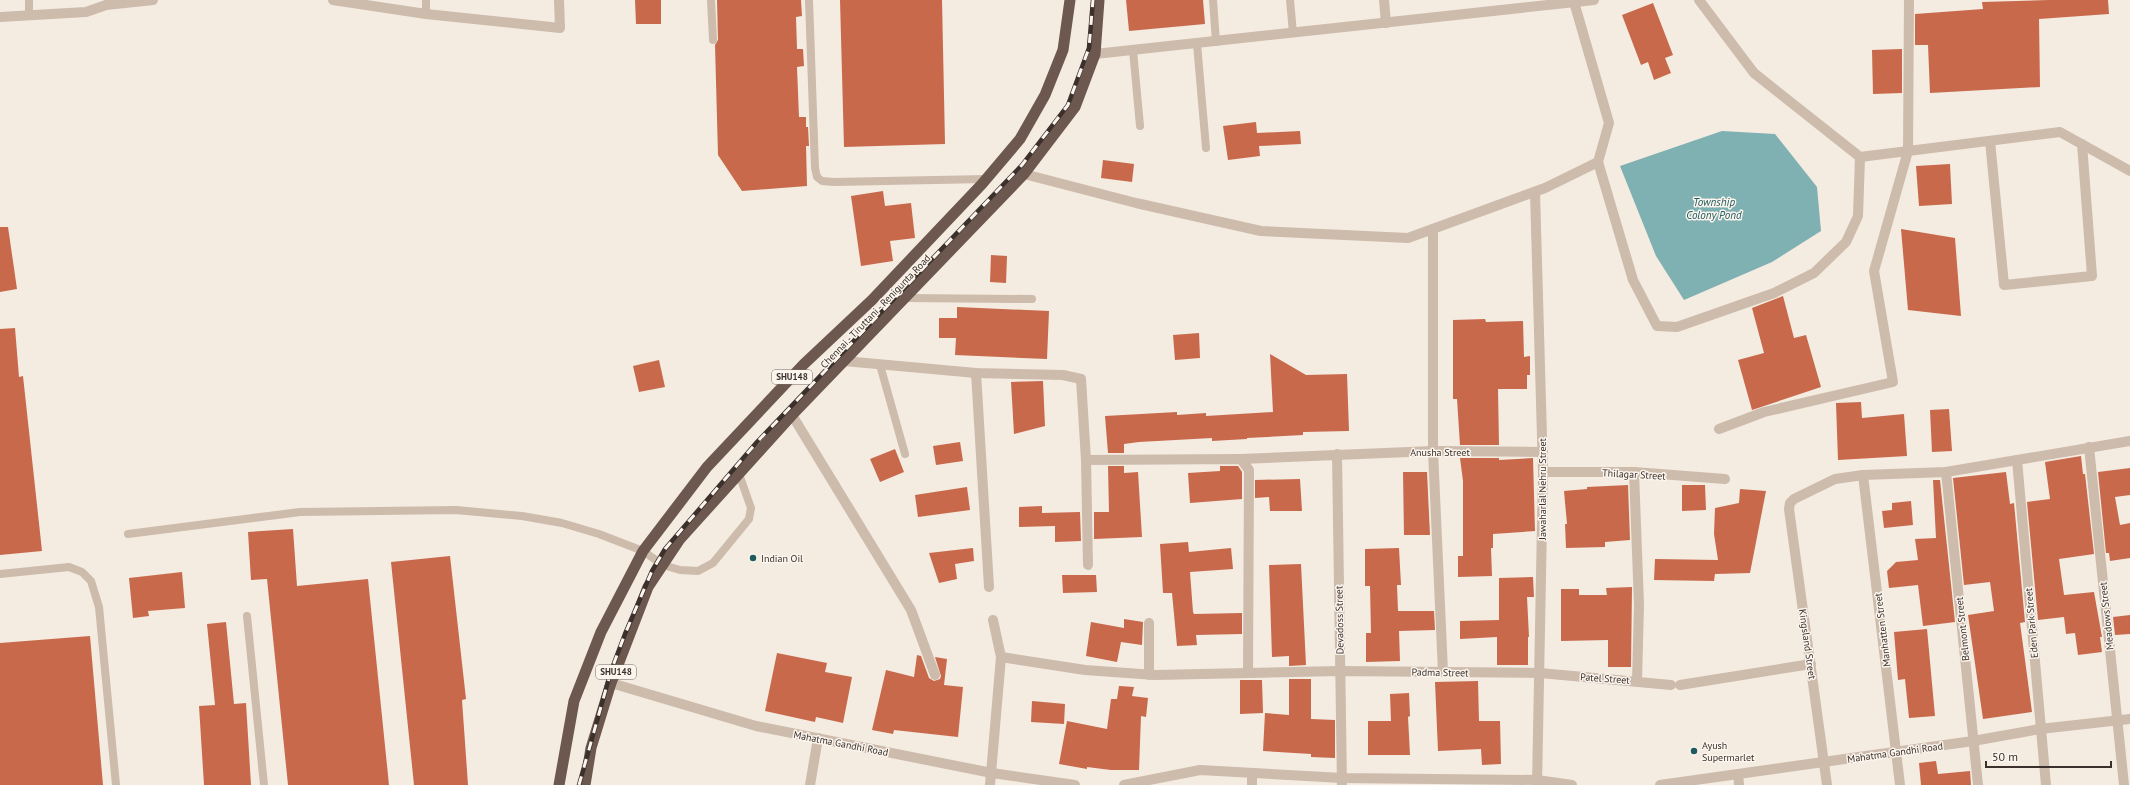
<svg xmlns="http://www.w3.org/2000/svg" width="2130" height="785" viewBox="0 0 2130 785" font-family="'PT Sans',sans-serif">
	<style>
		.water { fill: #7fb0b2 }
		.building { fill: #c8694b }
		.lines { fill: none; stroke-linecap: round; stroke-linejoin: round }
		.service { stroke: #cdbbac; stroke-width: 8 }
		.minor { stroke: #cdbbac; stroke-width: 10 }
		.trunk { stroke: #6c584f; stroke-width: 11 }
		.rail-casing { stroke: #3b302b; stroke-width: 4.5 }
		.rail { stroke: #fbf5ee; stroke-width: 3; stroke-dasharray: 9; stroke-linecap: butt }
		.poi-dot { fill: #1f5a5e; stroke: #fbf5ee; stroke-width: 1.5 }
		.labels { text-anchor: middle; stroke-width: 3; stroke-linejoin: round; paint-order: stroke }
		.shield { fill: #fbf5ee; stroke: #756b66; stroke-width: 1 }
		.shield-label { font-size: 9px; font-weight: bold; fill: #3b302b }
		.street-label { font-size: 10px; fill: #3b302b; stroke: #fbf5ee }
		.poi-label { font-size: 10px; fill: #3b302b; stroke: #fbf5ee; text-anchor: start }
		.water-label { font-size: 11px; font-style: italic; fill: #1f5a5e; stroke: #fbf5ee }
	</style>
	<rect width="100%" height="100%" fill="#f4ebe1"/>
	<polygon class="water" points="1722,131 1775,134 1817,187 1821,231 1772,262 1684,300 1656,256 1620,166"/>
	<g class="building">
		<polygon points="635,0 661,0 661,24 636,24"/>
		<polygon points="717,0 801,0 802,16 796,17 797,49 803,49 804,66 797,67 799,117 806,117 806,127 808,127 809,146 806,146 807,186 742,191 718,155 715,45 718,40"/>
		<polygon points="840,0 942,0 945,144 844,147"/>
		<polygon points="1126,0 1203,0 1205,24 1129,31"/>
		<polygon points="2049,0 2108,0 2109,14 2039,19 2040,87 1930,93 1928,45 1915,45 1915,14 1983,9 1982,2"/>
		<polygon points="1653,3 1673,55 1665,58 1671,73 1654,80 1648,62 1641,65 1622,15"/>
		<polygon points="1902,49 1902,93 1873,94 1872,50"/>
		<polygon points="1256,122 1257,133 1300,131 1301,144 1259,146 1260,156 1228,160 1223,126"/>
		<polygon points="1103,160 1134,164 1132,182 1101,178"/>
		<polygon points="1950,164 1952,204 1919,206 1916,166"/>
		<polygon points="883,191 885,206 911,203 915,238 890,241 893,261 861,266 851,196"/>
		<polygon points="0,227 8,227 17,289 0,292"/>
		<polygon points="1901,229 1955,238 1961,316 1908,310"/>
		<polygon points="991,255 1007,256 1006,283 990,282"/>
		<polygon points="1783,296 1794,338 1806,335 1821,387 1752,410 1738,360 1764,353 1752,308"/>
		<polygon points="957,307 1049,311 1047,359 955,355 956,338 939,338 939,318 957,318"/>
		<polygon points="1485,319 1486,322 1523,321 1524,357 1530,356 1530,375 1527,375 1527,389 1498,389 1499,445 1460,445 1457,399 1453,399 1453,320"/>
		<polygon points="15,328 19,377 23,376 42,551 0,555 0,329"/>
		<polygon points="1199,333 1200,358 1175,360 1173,335"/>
		<polygon points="1270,354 1306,375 1347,374 1349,431 1303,432 1303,435 1247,438 1247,439 1212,441 1212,438 1139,442 1124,444 1124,453 1108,453 1105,416 1177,412 1177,415 1206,413 1206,416 1273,412"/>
		<polygon points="659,360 665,387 639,392 633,366"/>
		<polygon points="1043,381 1045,426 1014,434 1011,382"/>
		<polygon points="1861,402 1862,418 1904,414 1907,456 1838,460 1836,403"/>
		<polygon points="1949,409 1952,451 1932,452 1930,410"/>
		<polygon points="960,442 963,461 936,465 933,446"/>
		<polygon points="895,449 904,472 880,482 870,459"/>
		<polygon points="2081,456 2083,474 2085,474 2094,554 2059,559 2064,595 2094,592 2102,637 2100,637 2102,652 2078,655 2075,633 2066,634 2064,617 2038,620 2027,502 2050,499 2045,462"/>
		<polygon points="1460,458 1499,458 1499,460 1533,458 1535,531 1493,534 1493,548 1491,548 1492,576 1458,577 1458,556 1463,556 1463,481"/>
		<polygon points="1108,466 1124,466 1124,473 1138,472 1142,537 1094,539 1094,512 1109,512"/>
		<polygon points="1220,466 1238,466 1242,472 1242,499 1190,503 1188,473 1220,471"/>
		<polygon points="2130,468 2130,495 2115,497 2120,525 2130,523 2130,558 2110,561 2109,553 2106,553 2098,472"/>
		<polygon points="1403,472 1427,472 1430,535 1404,535"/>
		<polygon points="2006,472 2010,504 2014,503 2025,622 2020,623 2032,712 1983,719 1968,615 1994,611 1990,582 1964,585 1953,478"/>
		<polygon points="1300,479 1302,511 1270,511 1269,497 1255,498 1255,480"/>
		<polygon points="1933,480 1940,480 1955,622 1923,626 1918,585 1889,588 1887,571 1896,562 1918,560 1915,539 1936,538"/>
		<polygon points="1628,485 1630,540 1605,542 1605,547 1566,548 1565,524 1567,524 1564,491 1587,489 1587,487"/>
		<polygon points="1682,485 1705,485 1706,510 1682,511"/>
		<polygon points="967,487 970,510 918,517 915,495"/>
		<polygon points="1740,489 1766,491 1750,573 1715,574 1714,581 1654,580 1655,559 1718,560 1714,534 1715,508 1739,503"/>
		<polygon points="1911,501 1913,525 1884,528 1882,511 1892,510 1892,503"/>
		<polygon points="1042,506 1042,513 1080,512 1081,541 1055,542 1055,526 1019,527 1019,507"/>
		<polygon points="293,529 297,586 368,579 389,785 288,785 267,579 251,580 248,532"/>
		<polygon points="1188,542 1189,552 1231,548 1233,569 1190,572 1193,612 1194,614 1242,613 1242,634 1196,635 1197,645 1177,646 1172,593 1163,593 1160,544"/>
		<polygon points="973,548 974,561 955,564 957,579 939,583 929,553"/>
		<polygon points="1399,548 1401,585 1397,585 1398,611 1434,611 1435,630 1399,631 1400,661 1366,662 1366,633 1371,633 1370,586 1365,586 1365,549"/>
		<polygon points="450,556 466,699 462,700 468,785 414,785 391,562"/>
		<polygon points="1301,564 1306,665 1289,666 1289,656 1272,657 1269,565"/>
		<polygon points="182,572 185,608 148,611 149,616 133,618 129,578"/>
		<polygon points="1062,575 1096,575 1097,592 1063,593"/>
		<polygon points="1533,577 1534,597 1527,597 1529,637 1528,637 1528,665 1497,665 1497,637 1460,639 1460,621 1499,620 1499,578"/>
		<polygon points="1632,587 1631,667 1608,667 1608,640 1561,641 1561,589 1579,589 1579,595 1607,595 1606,588"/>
		<polygon points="2130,615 2130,634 2115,635 2113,617"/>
		<polygon points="1124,619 1143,622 1142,645 1121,642 1117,662 1086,656 1091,622 1124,628"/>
		<polygon points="226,622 234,704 246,703 251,785 204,785 199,706 215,705 207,624"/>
		<polygon points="1927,629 1935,716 1909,718 1905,679 1898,680 1894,632"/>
		<polygon points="90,636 103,785 0,785 0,643"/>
		<polygon points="777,653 827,663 825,672 852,677 843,723 816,717 815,722 765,711"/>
		<polygon points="917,655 921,656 929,678 934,681 940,679 941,676 935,657 947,659 944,685 963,687 958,737 894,730 893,734 872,730 886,670 914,677"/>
		<polygon points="1289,679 1311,679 1311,719 1335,720 1335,758 1311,757 1311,754 1263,751 1265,713 1289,715"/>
		<polygon points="1240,680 1262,680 1263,713 1240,714"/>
		<polygon points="1478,681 1479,721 1500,721 1501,764 1482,765 1481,749 1438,751 1435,682"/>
		<polygon points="1119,686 1134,687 1132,696 1148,698 1146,717 1141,716 1139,770 1111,770 1087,767 1087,769 1059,764 1067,721 1107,729 1111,699 1117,699"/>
		<polygon points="1409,693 1410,716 1408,717 1410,755 1368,755 1368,721 1391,721 1390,694"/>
		<polygon points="1032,701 1065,704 1064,724 1031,722"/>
		<polygon points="1936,761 1938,774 1970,771 1971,785 1921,785 1919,763"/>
	</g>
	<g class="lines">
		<g class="service">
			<polyline points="29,0 29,15"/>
			<polyline points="711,0 713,40"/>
			<polyline points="809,0 815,168 817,177 822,181 834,182 986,179"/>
			<polyline points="1213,0 1216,42"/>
			<polyline points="1290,0 1293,33"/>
			<polyline points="426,14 426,0"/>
			<polyline points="1197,44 1206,148"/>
			<polyline points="1133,50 1140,126"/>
			<polyline points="904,298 1032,299"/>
			<polyline points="880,365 905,454"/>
			<polyline points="128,534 300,512 456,510 522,516 562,523 599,534 643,551 663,565 680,570 698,571 713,563 749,519 751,508 739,474"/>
			<polyline points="0,574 69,567 82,572 91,581 99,607 116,785"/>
			<polyline points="247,616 264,785"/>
		</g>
		<g class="minor">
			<polyline points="333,0 426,14 560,28 559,0"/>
			<polyline points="1384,0 1386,23"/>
			<polyline points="1699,0 1754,73 1860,157 2060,132 2130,171"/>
			<polyline points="0,17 86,12 106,5 153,0"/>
			<polyline points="1095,54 1594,0"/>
			<polyline points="1990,141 2004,285 2092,276 2082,144"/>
			<polyline points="1598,162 1633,280 1657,326 1677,327 1774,293 1814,273 1846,242 1858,216 1860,157"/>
			<polyline points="1024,174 1136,203 1261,231 1408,238 1545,188 1598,162 1609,123 1574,2"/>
			<polyline points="1535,192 1543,472 1537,785"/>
			<polyline points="1433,229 1433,451 1443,672"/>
			<polyline points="844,361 976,373 1063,375 1081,379 1086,460 1241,459 1249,470 1248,673"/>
			<polyline points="976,373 989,587"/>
			<polyline points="792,415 911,610 935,675"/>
			<polyline points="1719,429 1764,412 1893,382 1874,271 1908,151 1909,0"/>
			<polyline points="2089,447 2124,785"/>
			<polyline points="1337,454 1342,785"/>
			<polyline points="1241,459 1433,451 1543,452"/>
			<polyline points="1086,460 1088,565"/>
			<polyline points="2017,460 2046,785"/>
			<polyline points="1543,472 1634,472 1725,479"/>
			<polyline points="1634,472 1639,605 1637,681"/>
			<polyline points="1946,472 1978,785"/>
			<polyline points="1863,475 1900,785"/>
			<polyline points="1001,657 1085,670 1155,675 1340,671 1540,673 1671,685"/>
			<polyline points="1149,675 1149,623"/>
			<polyline points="611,683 756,726 992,773 1075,785"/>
			<polyline points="1680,685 1811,664"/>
			<polyline points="1738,774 1739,785"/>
			<polyline points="810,785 818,738"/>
			<polyline points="990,785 1001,657 993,620"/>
			<polyline points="1124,785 1200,770 1342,778 1537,780 1572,785"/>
			<polyline points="1252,785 1252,773"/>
			<polyline points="1660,785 1973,741 2040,729 2130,719"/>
			<polyline points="1827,785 1789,509 1790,503 1794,499 1835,479 1863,475 1946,472 2130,441"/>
		</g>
		<g class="trunk">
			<polyline points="559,785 574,701 601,632 643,551 707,467 804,364 872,300 982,184 1020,139 1045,95 1063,50 1070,0"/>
			<polyline points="585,785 591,748 611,683 648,587 680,539 792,415 1024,174 1075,107 1095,54 1099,0"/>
		</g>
		<defs>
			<polyline id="rail" points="579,785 611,671 625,634 652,571 665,549 757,442 1022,165 1068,105 1089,48 1093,0"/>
		</defs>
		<use href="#rail" class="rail-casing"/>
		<use href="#rail" class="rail"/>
	</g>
	<g class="poi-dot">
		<circle cx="753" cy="558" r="4"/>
		<circle cx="1694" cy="751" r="4"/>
	</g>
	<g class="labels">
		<g class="shield">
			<rect x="772" y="370" width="40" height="14" rx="3"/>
			<rect x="596" y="665" width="40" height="14" rx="3"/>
		</g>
		<g class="shield-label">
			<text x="792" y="380">SHU148</text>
			<text x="616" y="675">SHU148</text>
		</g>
		<g class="street-label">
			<text transform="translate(875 311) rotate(-46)" y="4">Chennai - Tiruttani - Renigunta Road</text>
			<text x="1440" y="456">Anusha Street</text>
			<text transform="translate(1634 474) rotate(3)" y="4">Thilagar Street</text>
			<text transform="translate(1542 489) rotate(-90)" y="4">Jawaharlal Nehru Street</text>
			<text transform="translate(2106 616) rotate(-96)" y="4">Meadows Street</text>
			<text transform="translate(1339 620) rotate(-91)" y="4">Devadoss Street</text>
			<text transform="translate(2031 623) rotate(-95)" y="4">Eden Park Street</text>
			<text transform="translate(1962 629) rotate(-96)" y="4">Belmont Street</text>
			<text transform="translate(1882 630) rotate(-97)" y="4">Manhatten Street</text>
			<text transform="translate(1808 644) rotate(82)" y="4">Kingsland Street</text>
			<text transform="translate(1440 672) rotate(1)" y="4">Padma Street</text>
			<text transform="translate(1605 678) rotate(4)" y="4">Patel Street</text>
			<text transform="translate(841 743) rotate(11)" y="4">Mahatma Gandhi Road</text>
			<text transform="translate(1895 752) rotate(-8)" y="4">Mahatma Gandhi Road</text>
		</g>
		<g class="poi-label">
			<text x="761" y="562">Indian Oil</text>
			<text x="1702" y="749">Ayush<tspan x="1702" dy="12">Supermarlet</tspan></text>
		</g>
		<g class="water-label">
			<text x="1714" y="206">Township<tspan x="1714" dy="13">Colony Pond</tspan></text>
		</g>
	</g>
	<path d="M1986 761v6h125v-6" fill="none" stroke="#3b302b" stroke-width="2"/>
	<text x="1992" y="761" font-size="12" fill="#3b302b" stroke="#fbf5ee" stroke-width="3" paint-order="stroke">50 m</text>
</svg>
